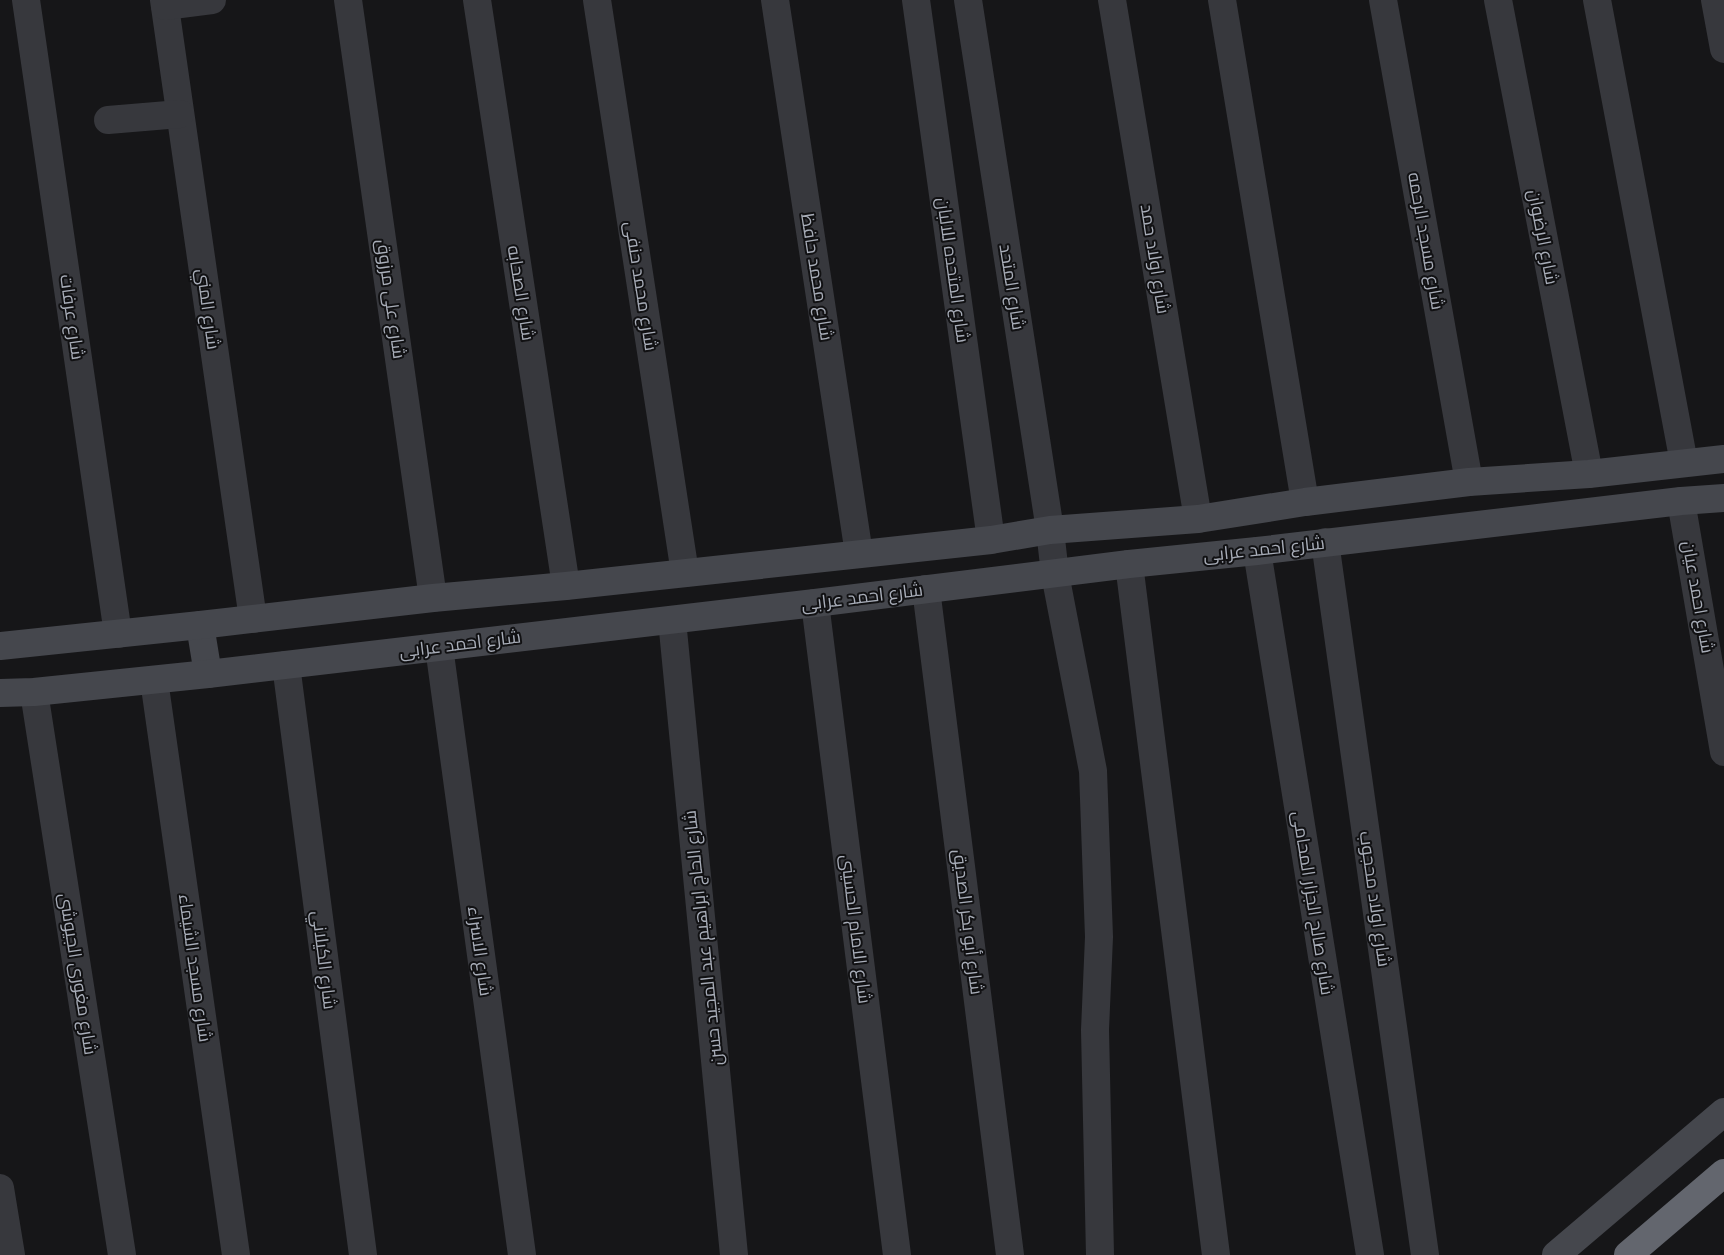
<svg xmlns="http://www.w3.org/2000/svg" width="1724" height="1255" viewBox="0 0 1724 1255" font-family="Raleway,Cairo,sans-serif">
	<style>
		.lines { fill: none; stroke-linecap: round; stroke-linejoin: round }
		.street { stroke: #37383d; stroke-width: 28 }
		.secondary { stroke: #45474d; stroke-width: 28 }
		.highway { stroke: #63666e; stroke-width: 28 }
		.labels { text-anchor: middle; stroke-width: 4; stroke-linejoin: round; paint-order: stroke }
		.street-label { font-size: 18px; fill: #a8adb8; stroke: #111113 }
	</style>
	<rect width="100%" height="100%" fill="#161618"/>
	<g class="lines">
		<g class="street">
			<polyline points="26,0 118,634"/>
			<polyline points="164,0 253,619"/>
			<polyline points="348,0 433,598"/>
			<polyline points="477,0 566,586"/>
			<polyline points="597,0 685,573"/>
			<polyline points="775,0 859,554"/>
			<polyline points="916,0 991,540"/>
			<polyline points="968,0 1050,530 1055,574 1093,771 1099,937 1095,1030 1100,1255"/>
			<polyline points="1112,0 1198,519"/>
			<polyline points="1222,0 1305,502"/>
			<polyline points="1383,0 1469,482"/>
			<polyline points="1498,0 1589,474"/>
			<polyline points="1597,0 1684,463"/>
			<polyline points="1715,0 1724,49"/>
			<polyline points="165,6 212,0"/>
			<polyline points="108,120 180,114"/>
			<polyline points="1681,501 1724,752"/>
			<polyline points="1325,542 1425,1255"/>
			<polyline points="1257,551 1370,1255"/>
			<polyline points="1129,564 1216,1255"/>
			<polyline points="926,589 1010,1255"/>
			<polyline points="815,603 897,1255"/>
			<polyline points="672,620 734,1255"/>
			<polyline points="439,647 522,1255"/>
			<polyline points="286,665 363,1255"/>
			<polyline points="154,680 236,1255"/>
			<polyline points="34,692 122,1255"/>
			<polyline points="0,1188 11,1255"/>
		</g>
		<g class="secondary">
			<polyline points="200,625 208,674"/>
			<polyline points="0,646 200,625 433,598 566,586 991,540 1050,530 1198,519 1305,502 1469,482 1589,474 1724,459"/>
			<polyline points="0,693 34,692 208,674 815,603 1129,564 1257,551 1681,501 1724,498"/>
			<polyline points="1556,1255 1724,1112"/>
		</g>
		<polyline class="highway" points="1628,1255 1724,1173"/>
	</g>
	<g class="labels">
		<g class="street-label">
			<text transform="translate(1543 237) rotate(79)" y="6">شارع الرضوان</text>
			<text transform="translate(1426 241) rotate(80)" y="6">شارع مسجد الرحمه</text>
			<text transform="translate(1155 259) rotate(81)" y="6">شارع اولاد حمد</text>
			<text transform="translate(953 270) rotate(82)" y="6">شارع المتحده للالبان</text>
			<text transform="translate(817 277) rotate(81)" y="6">شارع محمد حافظ</text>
			<text transform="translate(641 286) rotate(81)" y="6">شارع محمد حنفى</text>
			<text transform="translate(1012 287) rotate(81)" y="6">شارع المتحد</text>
			<text transform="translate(521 293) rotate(81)" y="6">شارع الصحابه</text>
			<text transform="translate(391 299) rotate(82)" y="6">شارع على مرزوق</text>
			<text transform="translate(208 309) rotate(82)" y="6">شارع المني</text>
			<text transform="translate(72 317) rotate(82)" y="6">شارع عرفات</text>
			<text transform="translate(1264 549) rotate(-6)" y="6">شارع احمد عرابى</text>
			<text transform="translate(862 597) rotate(-7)" y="6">شارع احمد عرابى</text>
			<text transform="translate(1698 597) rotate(80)" y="6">شارع احمد عيان</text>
			<text transform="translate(460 644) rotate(-7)" y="6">شارع احمد عرابى</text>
			<text transform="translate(1375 899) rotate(82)" y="6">شارع اولاد محجوب</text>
			<text transform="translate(1313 903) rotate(81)" y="6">شارع صالح الجزار المحامى</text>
			<text transform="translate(968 922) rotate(83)" y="6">شارع أبو بكر الصديق</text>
			<text transform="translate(856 929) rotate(83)" y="6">شارع الامام الحسينى</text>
			<text transform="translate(703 938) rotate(-96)" y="6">شارع الحاج ابراهيم عبد المجيد حسن</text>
			<text transform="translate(480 951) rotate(82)" y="6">شارع الاسراء</text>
			<text transform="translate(324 960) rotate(83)" y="6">شارع الكيلاني</text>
			<text transform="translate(195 968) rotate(82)" y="6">شارع مسجد الشيماء</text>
			<text transform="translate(78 974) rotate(81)" y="6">شارع مغورى الجيوشى</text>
		</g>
	</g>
</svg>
